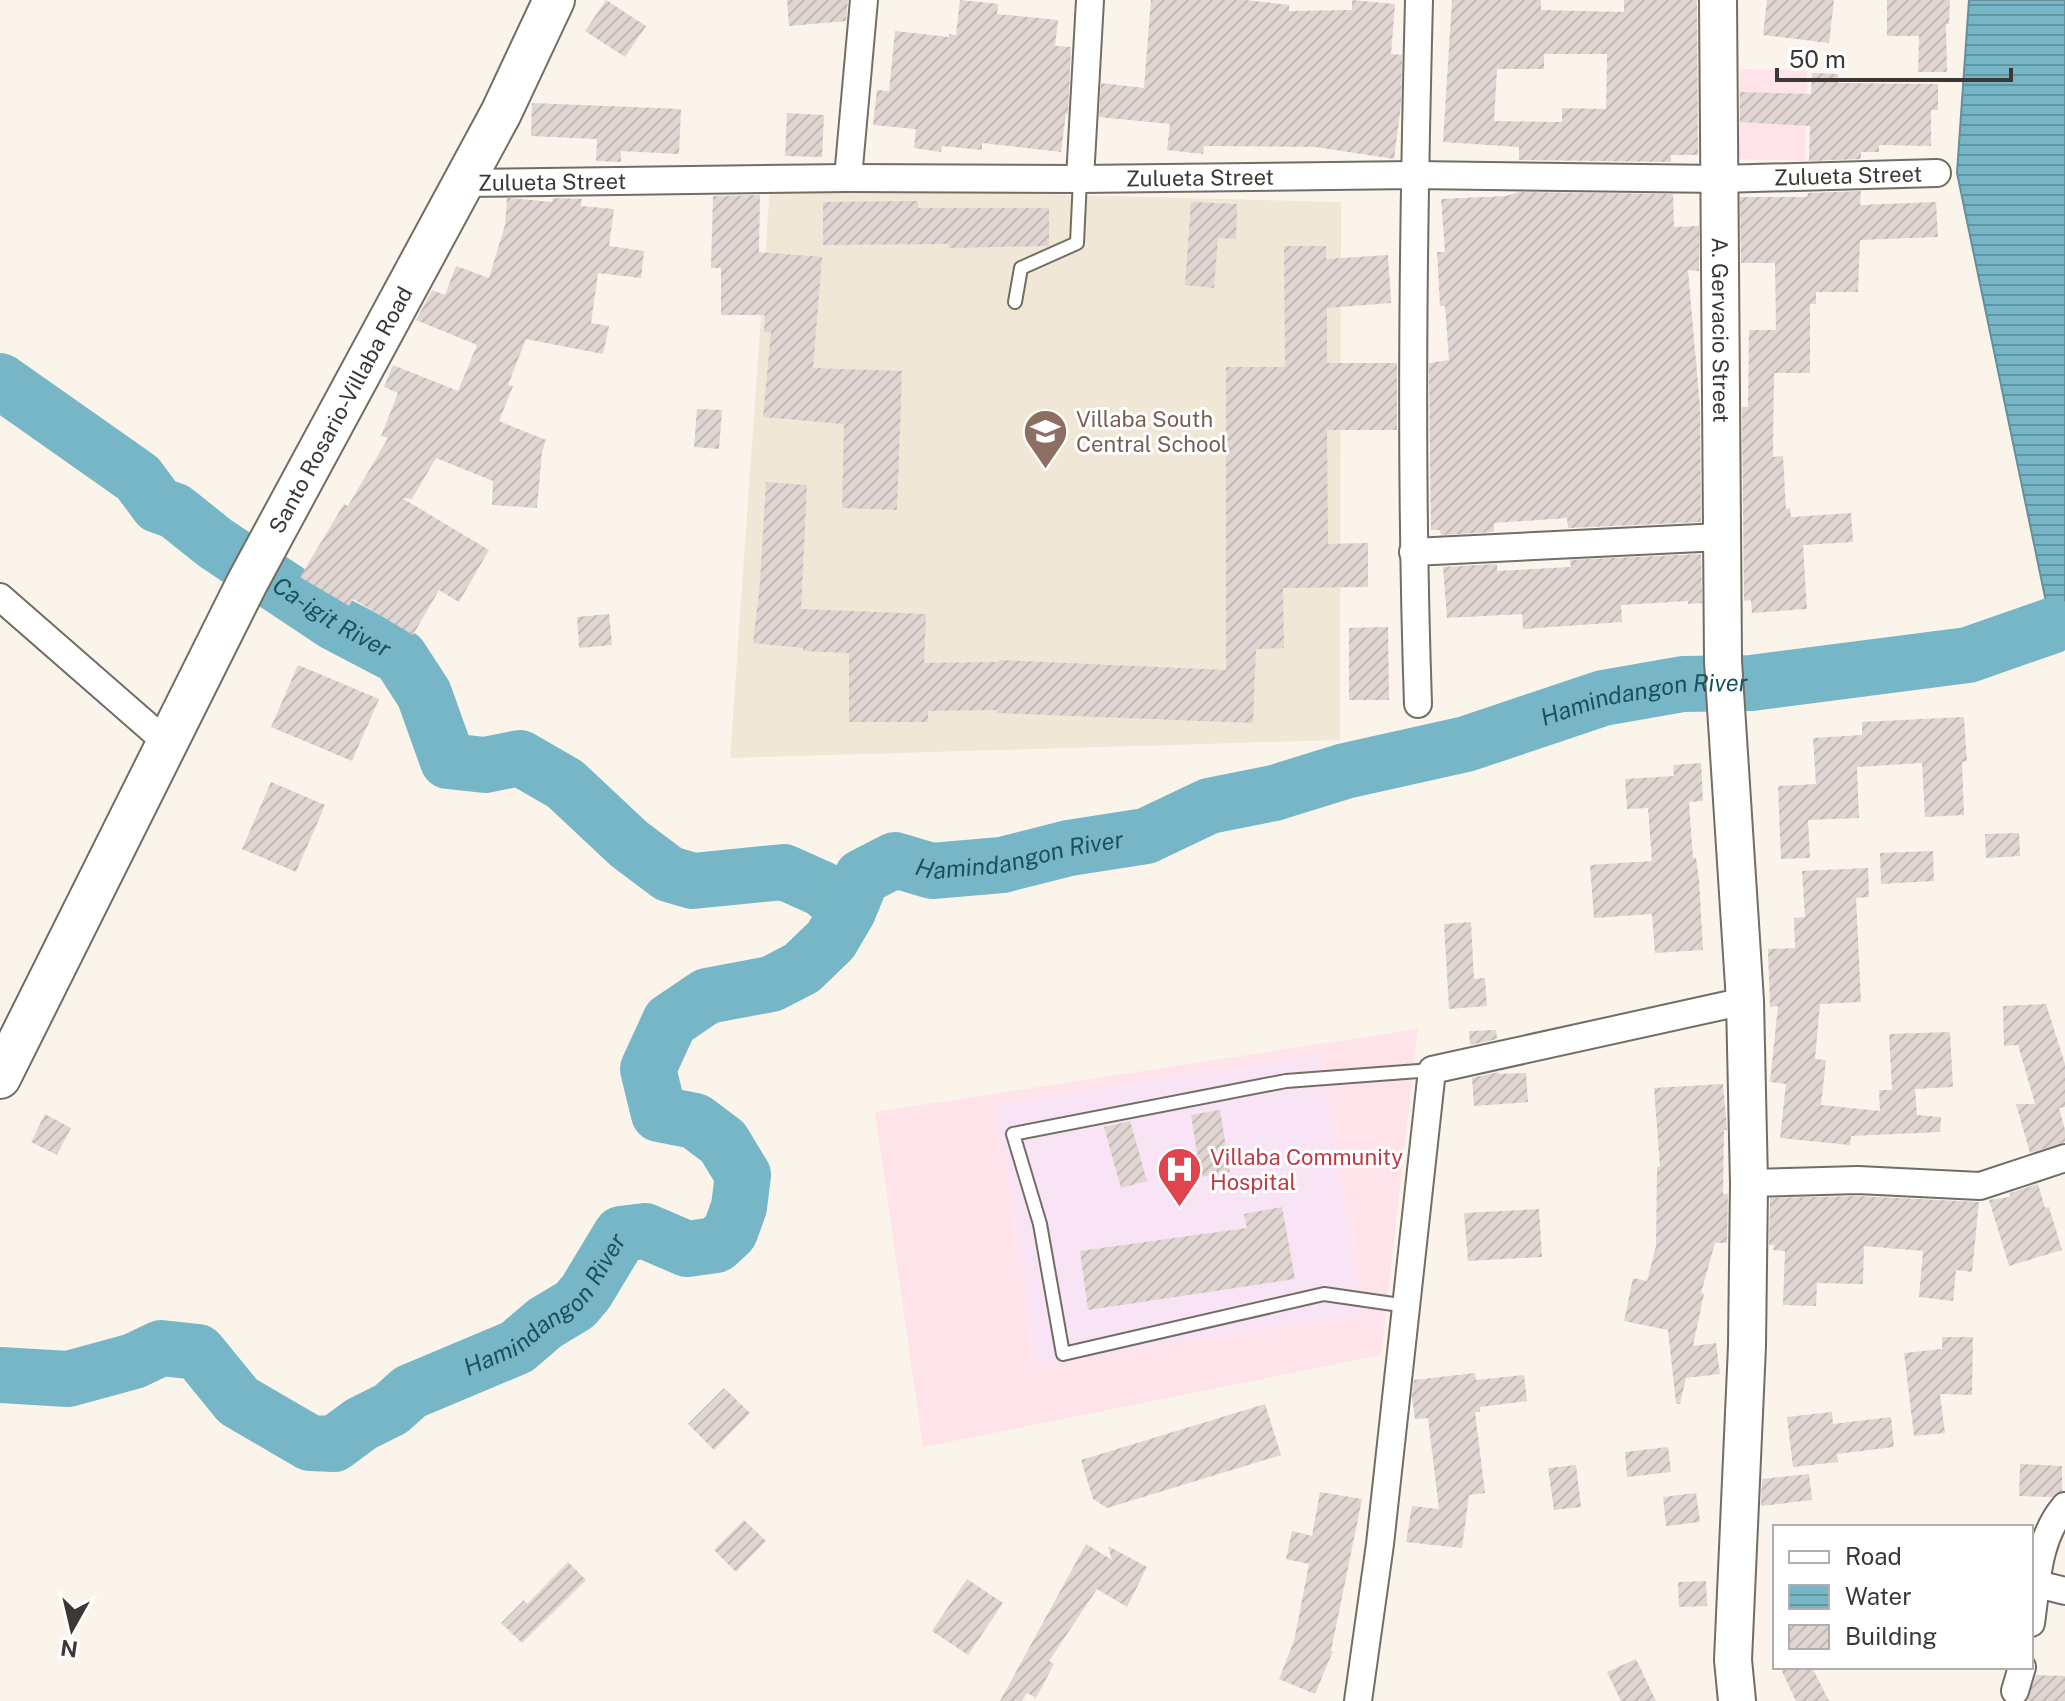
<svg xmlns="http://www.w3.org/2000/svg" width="2065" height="1701" viewBox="0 0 2065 1701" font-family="'Public Sans',sans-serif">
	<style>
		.commercial { fill: #fee3ea }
		.built { fill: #f1e7d7 }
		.medical { fill: #f8e4f5 }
		.water { fill: url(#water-rules); stroke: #64909a; stroke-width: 2 }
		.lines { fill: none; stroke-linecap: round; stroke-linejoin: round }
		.river { stroke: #76b6c6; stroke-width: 56 }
		.building { fill: url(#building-hatch); fill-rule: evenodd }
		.lane-casing { stroke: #726d65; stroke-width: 16 }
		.street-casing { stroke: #726d65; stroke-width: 30 }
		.secondary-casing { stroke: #726d65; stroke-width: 40 }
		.primary-casing { stroke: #726d65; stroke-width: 44 }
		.lane { stroke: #fff; stroke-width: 12 }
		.street { stroke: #fff; stroke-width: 26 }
		.secondary { stroke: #fff; stroke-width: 36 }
		.primary { stroke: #fff; stroke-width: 40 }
		.labels { text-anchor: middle; stroke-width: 6; stroke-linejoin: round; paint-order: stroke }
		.street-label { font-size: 22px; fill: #3b3835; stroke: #fff }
		.education-label { font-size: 22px; fill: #785e54; stroke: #fff; text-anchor: start }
		.health-label { font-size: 22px; fill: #be3a42; stroke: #fff; text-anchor: start }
		.water-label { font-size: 24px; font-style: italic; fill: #1b515d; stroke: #fff }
	</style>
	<defs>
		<pattern id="water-rules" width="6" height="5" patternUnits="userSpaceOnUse" patternTransform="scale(2)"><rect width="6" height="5" fill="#76b6c6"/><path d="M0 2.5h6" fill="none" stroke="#6295a2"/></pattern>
		<pattern id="building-hatch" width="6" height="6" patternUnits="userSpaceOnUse" patternTransform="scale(2)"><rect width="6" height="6" fill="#e1d5d2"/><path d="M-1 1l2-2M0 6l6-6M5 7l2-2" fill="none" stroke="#c2b8b5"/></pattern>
	</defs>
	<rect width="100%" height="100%" fill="#faf4eb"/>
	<g class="commercial">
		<polygon points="1740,69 1807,70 1805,161 1737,159"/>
		<polygon points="1418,1029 1381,1355 923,1447 875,1112"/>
	</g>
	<polygon class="built" points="770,187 1341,202 1340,740 730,758"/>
	<polygon class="medical" points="1321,1054 1361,1314 1038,1364 997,1104"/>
	<polygon class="water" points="1969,0 2065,0 2065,640 2051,626 1957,173"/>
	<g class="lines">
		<g class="river">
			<path id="s1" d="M0,381L138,478L158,505L175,511L215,543L335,623L400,657L424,694L448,761L485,765L520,758L565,784L629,844L669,874L693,881L784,872L822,889L848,911"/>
			<path id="s2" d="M0,1375L68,1379L134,1361L161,1348L198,1352L238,1401L310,1443L334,1444L361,1424L391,1409L410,1392L517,1347L545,1323L575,1305L586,1292L621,1234L645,1231L687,1249L716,1245L730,1232L739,1207L743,1175L723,1142L695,1121L659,1114L648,1069L670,1021L707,996L771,984L802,968L831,940L848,911L862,877L895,860L932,871L1002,865L1069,848L1146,836L1209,806L1274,793L1345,771L1466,744L1603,698L1683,684L1751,683L1968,655L2051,626"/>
		</g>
	</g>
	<g class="building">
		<polygon points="606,0 646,26 625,57 585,31"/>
		<polygon points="787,0 848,0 846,21 789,26"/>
		<polygon points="960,0 998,4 997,14 1058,20 1055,46 1071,47 1068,114 1066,113 1061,152 982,143 982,150 942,146 941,152 914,148 916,129 873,125 877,90 889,91 895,31 949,37 949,34 956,35"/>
		<polygon points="1151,0 1245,0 1289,5 1289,11 1352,10 1352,0 1395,4 1391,54 1402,55 1401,104 1394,159 1316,147 1204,146 1203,154 1167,150 1170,124 1099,117 1101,83 1144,88"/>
		<path d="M1452,0H1541V10L1624,12V0H1697L1698,155H1671V162L1519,160V147L1443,142ZM1544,54H1607L1606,109L1562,108V122L1494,121L1497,69H1544Z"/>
		<polygon points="1767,0 1834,0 1829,43 1763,35"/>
		<polygon points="1887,0 1950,0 1949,24 1946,24 1947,72 1918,72 1919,36 1887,36"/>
		<polygon points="1812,73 1838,74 1838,83 1938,84 1938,110 1931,110 1931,146 1879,145 1879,152 1861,152 1861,159 1809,161 1810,126 1740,122 1740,92 1811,94"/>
		<polygon points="532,103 681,109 679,154 621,151 621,162 596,161 597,139 531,136"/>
		<polygon points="787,113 824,115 822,157 785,156"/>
		<polygon points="1861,191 1860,205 1936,202 1938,237 1860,240 1858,292 1816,292 1816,304 1810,304 1810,373 1774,373 1773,457 1783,456 1786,509 1790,508 1791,517 1851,513 1853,542 1803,545 1807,609 1752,613 1751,600 1744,601 1742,407 1748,407 1749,330 1776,330 1775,263 1741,263 1740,197 1807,197 1808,193"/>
		<polygon points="1519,192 1673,194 1674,227 1699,226 1699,271 1688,270 1700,407 1701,522 1568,528 1567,518 1494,523 1494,532 1441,535 1440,530 1431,530 1429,363 1449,360 1445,306 1440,306 1437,252 1445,252 1441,199 1506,196"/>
		<polygon points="760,195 759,252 822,257 813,368 902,371 897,510 842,508 844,424 763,417 771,332 764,332 765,315 721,315 721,268 711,268 713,196"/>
		<polygon points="507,198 552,202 553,198 582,199 581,206 614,209 609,246 644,251 641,278 598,273 591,323 609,326 603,354 526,339 508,385 513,386 499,421 546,440 542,452 537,508 492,505 493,481 436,458 412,499 402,498 489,550 459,602 439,590 413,635 353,599 349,606 300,577 344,504 348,506 388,438 381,436 398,393 384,387 393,365 458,391 477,345 416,320 432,290 445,295 456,266 489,278 505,225"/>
		<polygon points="918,201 918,208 1049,208 1049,246 949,248 949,244 823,245 823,202"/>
		<polygon points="1191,202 1237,204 1236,239 1218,238 1214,288 1185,285"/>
		<polygon points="1284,246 1326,246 1326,259 1388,255 1391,303 1327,308 1327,363 1397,363 1397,430 1327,430 1328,544 1368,543 1368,587 1283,588 1284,648 1256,649 1253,723 997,713 997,710 928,711 928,722 849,722 849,653 803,651 803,648 753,643 760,583 766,482 807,485 801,609 926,614 924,663 999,662 999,660 1226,670 1226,367 1285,367"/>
		<polygon points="697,409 722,410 719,449 694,447"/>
		<polygon points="1701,554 1702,603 1688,604 1688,601 1621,605 1622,622 1523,629 1522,614 1447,618 1443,567 1497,564 1497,571 1571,567 1570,560"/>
		<polygon points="609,614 612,645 579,648 577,617"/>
		<polygon points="1388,627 1389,700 1349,700 1349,628"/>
		<polygon points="298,665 379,699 352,761 271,727"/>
		<polygon points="1964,717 1967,761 1962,762 1964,815 1925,817 1922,763 1857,767 1859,818 1808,820 1810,858 1781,859 1778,786 1816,784 1813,738 1862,735 1862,722"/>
		<polygon points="1701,763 1703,801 1689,802 1693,858 1696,858 1699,880 1703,950 1655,953 1652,914 1594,918 1590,865 1652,861 1648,808 1627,809 1625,779 1674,776 1673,765"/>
		<polygon points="271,782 325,805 296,872 242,849"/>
		<polygon points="2019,833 2020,856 1986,858 1985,834"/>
		<polygon points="1933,851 1934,881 1881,884 1880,853"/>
		<polygon points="1868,868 1869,897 1856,898 1861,1002 1820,1004 1815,1059 1826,1060 1821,1105 1880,1111 1879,1090 1892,1090 1889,1034 1950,1032 1953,1087 1915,1089 1917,1115 1941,1117 1940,1132 1851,1136 1850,1145 1780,1138 1786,1084 1770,1082 1778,1006 1770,1007 1768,949 1795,948 1794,918 1805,917 1802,871"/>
		<polygon points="1471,922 1474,979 1485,978 1487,1006 1449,1009 1444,924"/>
		<polygon points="2046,1004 2065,1064 2065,1107 2059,1108 2065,1130 2065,1142 2030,1153 2016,1104 2035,1104 2018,1045 2004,1046 2003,1006"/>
		<polygon points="1496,1030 1497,1039 1470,1045 1469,1031"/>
		<polygon points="1499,1072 1499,1074 1526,1073 1528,1102 1474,1106 1472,1078"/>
		<polygon points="1723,1084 1727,1130 1724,1130 1723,1194 1728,1194 1727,1243 1715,1243 1701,1293 1704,1294 1693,1346 1716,1343 1720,1374 1686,1378 1680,1404 1676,1404 1668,1330 1624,1321 1633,1278 1647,1281 1656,1246 1657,1167 1660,1167 1654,1088"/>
		<polygon points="1220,1110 1230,1172 1201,1177 1191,1115"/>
		<polygon points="45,1114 71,1128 57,1155 31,1142"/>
		<polygon points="1130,1121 1147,1181 1121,1188 1104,1127"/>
		<polygon points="2038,1184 2045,1208 2049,1207 2062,1250 2009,1266 1989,1200 2010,1197 2010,1193"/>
		<polygon points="1858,1196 1979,1202 1972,1272 1956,1270 1953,1301 1919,1297 1923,1251 1864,1246 1863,1284 1817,1283 1816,1306 1783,1305 1785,1251 1773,1250 1774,1245 1769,1245 1770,1198"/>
		<polygon points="1282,1207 1295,1279 1088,1310 1080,1251 1247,1228 1244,1214"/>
		<polygon points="1539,1209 1542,1257 1468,1261 1464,1213"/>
		<polygon points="1942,1337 1973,1337 1972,1395 1940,1394 1945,1433 1914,1436 1904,1353 1942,1349"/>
		<polygon points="1475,1373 1476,1380 1524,1375 1527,1401 1480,1407 1480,1412 1475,1412 1485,1493 1469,1495 1462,1548 1406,1542 1412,1506 1439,1509 1428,1418 1415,1419 1412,1397 1414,1380"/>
		<polygon points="724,1388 750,1413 714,1450 688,1424"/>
		<polygon points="1265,1404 1281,1455 1107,1508 1093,1499 1081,1460"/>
		<polygon points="1832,1412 1833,1424 1891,1417 1894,1447 1837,1454 1838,1462 1793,1467 1787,1417"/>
		<polygon points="1668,1447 1671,1472 1627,1477 1625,1452"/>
		<polygon points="2020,1464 2062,1466 2062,1491 2052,1497 2019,1496"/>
		<polygon points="1576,1465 1581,1507 1554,1510 1548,1468"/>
		<polygon points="1809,1474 1812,1500 1761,1506 1762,1479"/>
		<polygon points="1320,1492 1362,1499 1331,1651 1333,1651 1315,1694 1279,1679 1294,1641 1309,1564 1286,1559 1292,1531 1312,1536"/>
		<polygon points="1696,1493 1700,1522 1666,1526 1663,1497"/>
		<polygon points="744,1520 766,1541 736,1572 714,1550"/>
		<polygon points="1086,1544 1112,1560 1108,1546 1147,1567 1127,1607 1097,1589 1049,1661 1054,1664 1036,1698 1027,1693 1022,1701 1000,1701"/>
		<polygon points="568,1562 586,1580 522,1643 501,1623 524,1600 527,1604"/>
		<polygon points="967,1579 1003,1603 968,1655 932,1631"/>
		<polygon points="1706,1581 1707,1606 1679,1607 1678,1582"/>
		<polygon points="1636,1659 1656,1701 1621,1701 1607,1672"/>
		<polygon points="1780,1667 1812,1667 1829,1701 1796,1701"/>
		<polygon points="2036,1675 2065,1676 2065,1701 2027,1701"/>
	</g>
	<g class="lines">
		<defs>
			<g id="lane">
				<polyline points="1015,302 1021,268 1077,243 1080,179"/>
				<polyline points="1407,1306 1324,1294 1063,1354 1040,1224 1013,1134 1286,1081 1432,1070"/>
			</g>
			<g id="street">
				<polyline points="848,178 864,0"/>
				<polyline points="1080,179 1090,0"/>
				<path id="s3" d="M462,183L848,178L1080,179L1415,175L1720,179L1937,173"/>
				<polyline points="1413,552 1721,537"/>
				<polyline points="0,597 166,742"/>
				<path d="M1418,704C1410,469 1413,235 1419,0"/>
				<polyline points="1749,1183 1858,1180 1980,1186 2065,1158"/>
				<polyline points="2037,1584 2065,1591"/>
				<path d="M2031,1623C2037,1582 2037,1539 2065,1506"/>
				<polyline points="2015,1691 2022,1667"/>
				<polyline points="1358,1701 1380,1544 1432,1070 1745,1001"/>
			</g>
			<g id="secondary">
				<path id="s4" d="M1718,0L1723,661L1745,1001L1749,1183L1747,1346L1733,1660L1737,1701"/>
			</g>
			<g id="primary">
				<path id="s5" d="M0,1078L247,583L501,113L554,0"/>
			</g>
		</defs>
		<use href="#lane" class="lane-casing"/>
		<use href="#street" class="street-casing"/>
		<use href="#secondary" class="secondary-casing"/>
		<use href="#primary" class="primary-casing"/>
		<use href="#lane" class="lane"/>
		<use href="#street" class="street"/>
		<use href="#secondary" class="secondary"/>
		<use href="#primary" class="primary"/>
	</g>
	<defs>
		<symbol id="school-pin" viewBox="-11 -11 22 30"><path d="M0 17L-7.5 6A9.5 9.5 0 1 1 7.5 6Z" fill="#8d6e63" stroke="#fff"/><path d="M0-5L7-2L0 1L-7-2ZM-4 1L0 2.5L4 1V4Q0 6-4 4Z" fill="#fff"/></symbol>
		<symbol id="hospital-pin" viewBox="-11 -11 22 30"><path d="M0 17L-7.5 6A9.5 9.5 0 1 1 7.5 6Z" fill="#e0444e" stroke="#fff"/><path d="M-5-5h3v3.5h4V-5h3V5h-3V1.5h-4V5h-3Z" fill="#fff"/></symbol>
	</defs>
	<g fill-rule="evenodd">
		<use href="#school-pin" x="1020" y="406" width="51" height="69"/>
		<use href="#hospital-pin" x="1154" y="1144" width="51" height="69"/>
	</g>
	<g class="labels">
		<g class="street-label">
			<text dy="8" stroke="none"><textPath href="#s3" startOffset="1386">Zulueta Street</textPath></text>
			<text dy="8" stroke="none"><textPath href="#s3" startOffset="738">Zulueta Street</textPath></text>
			<text dy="8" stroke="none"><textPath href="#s3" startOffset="90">Zulueta Street</textPath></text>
			<text dy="8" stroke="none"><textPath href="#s4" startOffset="330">A. Gervacio Street</textPath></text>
			<text dy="8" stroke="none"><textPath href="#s5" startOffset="750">Santo Rosario-Villaba Road</textPath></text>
		</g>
		<g class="education-label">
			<text x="1076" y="427">Villaba South<tspan x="1076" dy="25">Central School</tspan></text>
		</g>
		<g class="health-label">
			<text x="1210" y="1165">Villaba Community<tspan x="1210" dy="25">Hospital</tspan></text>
		</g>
		<g class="water-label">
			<text dy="8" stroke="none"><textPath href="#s1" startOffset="410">Ca-igit River</textPath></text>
			<text dy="8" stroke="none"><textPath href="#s2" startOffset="2194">Hamindangon River</textPath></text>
			<text dy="8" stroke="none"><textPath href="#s2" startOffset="1546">Hamindangon River</textPath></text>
			<text dy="8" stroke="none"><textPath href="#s2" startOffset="632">Hamindangon River</textPath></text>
		</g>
	</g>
	<rect x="1773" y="1525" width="260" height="144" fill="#ffffff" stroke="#b1afae" stroke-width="2"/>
	<rect x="1789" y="1551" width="40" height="12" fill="#ffffff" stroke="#b1afae" stroke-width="2"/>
	<text x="1845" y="1565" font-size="24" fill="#3b3835">Road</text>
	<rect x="1789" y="1585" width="40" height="24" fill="url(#water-rules)" stroke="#b1afae" stroke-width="2"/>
	<text x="1845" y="1605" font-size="24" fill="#3b3835">Water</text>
	<rect x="1789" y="1625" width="40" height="24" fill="url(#building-hatch)" stroke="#b1afae" stroke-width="2"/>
	<text x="1845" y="1645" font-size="24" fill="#3b3835">Building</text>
	<g transform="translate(72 1629) rotate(188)" stroke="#ffffff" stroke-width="6" paint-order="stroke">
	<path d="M0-6L14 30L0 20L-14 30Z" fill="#3b3835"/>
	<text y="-12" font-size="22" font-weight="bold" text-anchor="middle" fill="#3b3835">N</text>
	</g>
	<path d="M1777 68v12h234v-12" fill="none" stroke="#3b3835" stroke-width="4"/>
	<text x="1789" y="68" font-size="24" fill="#3b3835" stroke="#ffffff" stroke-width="6" paint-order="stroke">50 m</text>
</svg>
